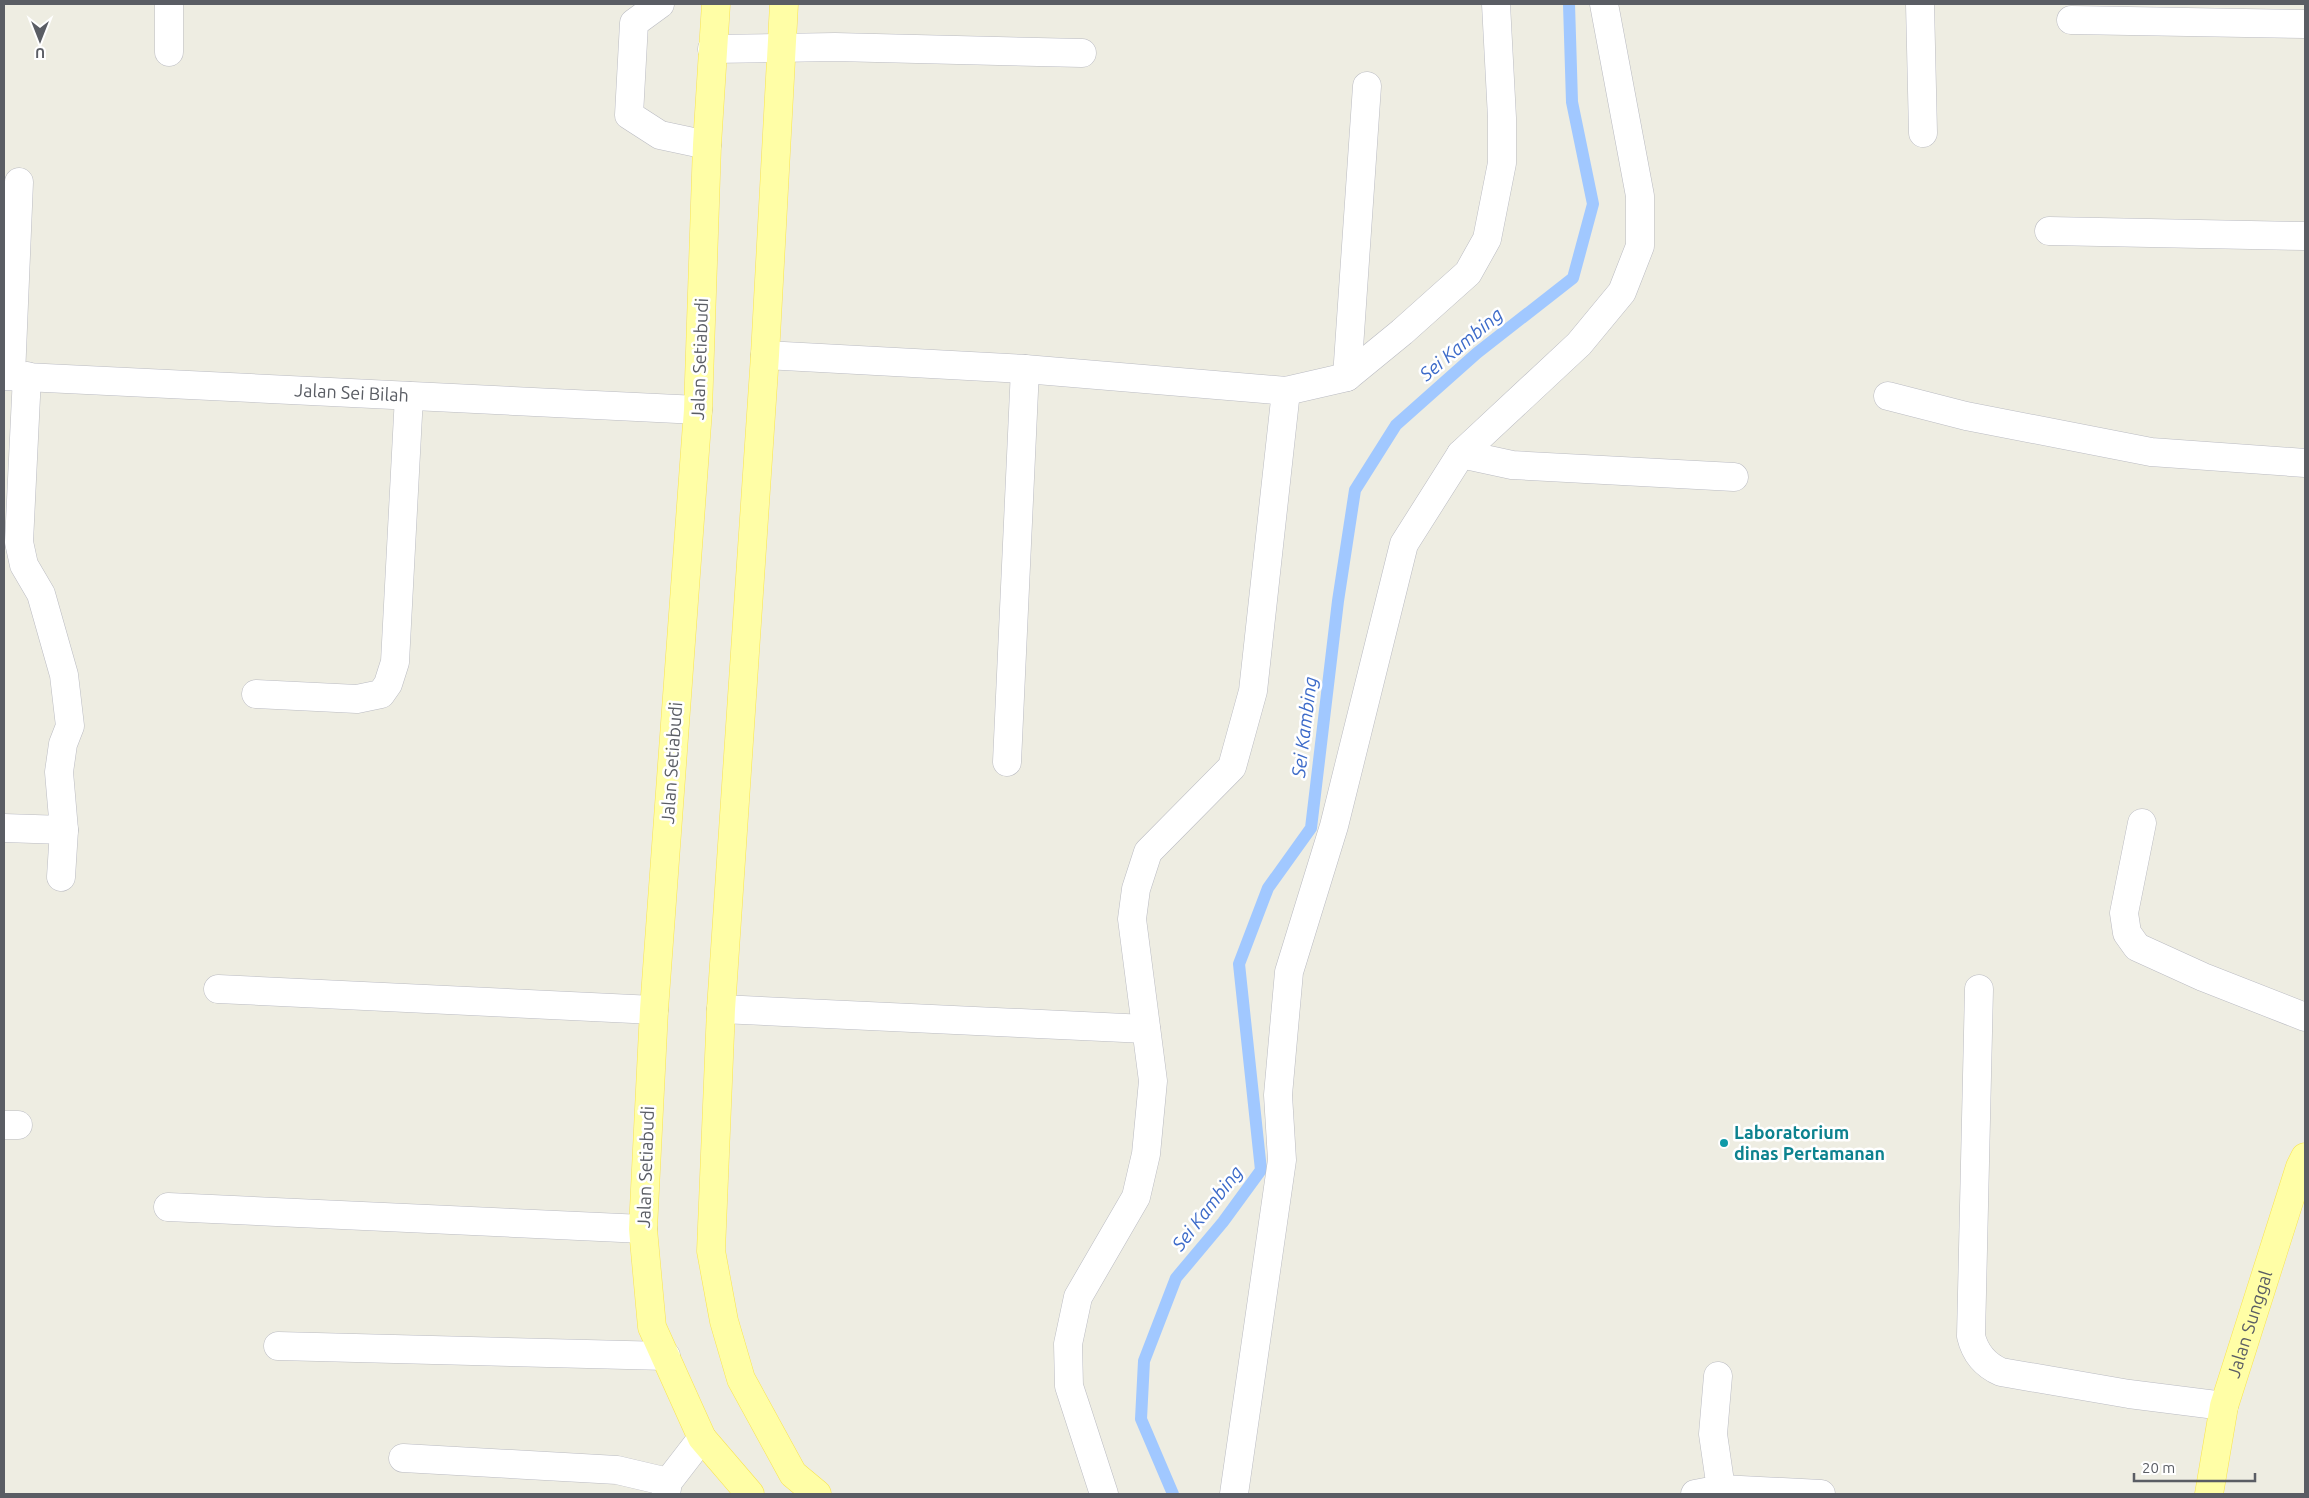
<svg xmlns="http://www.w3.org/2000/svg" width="2309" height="1498" viewBox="0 0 2309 1498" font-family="Ubuntu,sans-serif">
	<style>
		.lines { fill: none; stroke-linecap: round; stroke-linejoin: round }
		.stream { stroke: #a1c8ff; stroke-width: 12 }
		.minor-casing { stroke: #babbc2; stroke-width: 29 }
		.major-casing { stroke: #f9e450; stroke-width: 29 }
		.minor { stroke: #fff; stroke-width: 28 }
		.major { stroke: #fffea6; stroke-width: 28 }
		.culture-dot { fill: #0f9aa8; stroke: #fff; stroke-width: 2 }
		.labels { text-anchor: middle; stroke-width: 5; stroke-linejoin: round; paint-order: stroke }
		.street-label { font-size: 18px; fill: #5a5d64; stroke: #fff }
		.culture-label { font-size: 18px; font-weight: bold; fill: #0d838f; stroke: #fff; text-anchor: start }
		.water-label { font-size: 19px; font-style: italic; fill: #3d6bc9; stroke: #fff }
	</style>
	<rect width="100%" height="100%" fill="#eeede2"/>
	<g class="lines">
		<polyline class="stream" points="1173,1494 1141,1419 1144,1361 1176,1278 1223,1222 1261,1170 1239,964 1268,888 1311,828 1338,601 1355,490 1396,425 1477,353 1573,278 1593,204 1572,102 1569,4"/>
		<defs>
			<g id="minor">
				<polyline points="660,4 634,23 629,115 660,135 707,145"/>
				<polyline points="1920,4 1923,133"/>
				<polyline points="2071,20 2305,24"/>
				<polyline points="712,49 835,47 1082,53"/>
				<polyline points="169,52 169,4"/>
				<polyline points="2049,231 2305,236"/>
				<polyline points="765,355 1025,369 1286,391 1347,377 1402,332 1468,273 1487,239 1502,163 1502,118 1496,4"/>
				<path id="s1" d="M4,376L698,410"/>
				<polyline points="11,376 19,182"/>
				<polyline points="1347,377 1367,86"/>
				<polyline points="1888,396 1966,416 2151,452 2305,463"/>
				<polyline points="1461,454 1512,465 1734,477"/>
				<polyline points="256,694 357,699 381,694 388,684 395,662 409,396"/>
				<polyline points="1007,762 1025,369"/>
				<polyline points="2142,823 2124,913 2127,933 2137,947 2203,977 2305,1017"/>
				<polyline points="4,828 64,830 59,772 63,744 70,726 64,675 41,594 24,565 19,542 27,376"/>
				<polyline points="61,877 64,830"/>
				<polyline points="218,989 654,1010"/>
				<path d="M1979,989L1971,1336C1975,1353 1985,1365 2001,1372L2129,1394L2224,1406"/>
				<polyline points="721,1009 1146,1029"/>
				<polyline points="4,1125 18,1125"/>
				<polyline points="168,1207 643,1229"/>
				<polyline points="278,1346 666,1356"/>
				<polyline points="1718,1376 1713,1434 1721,1489"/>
				<polyline points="403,1458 617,1470 668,1482"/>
				<polyline points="666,1494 668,1482 702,1438"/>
				<polyline points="1104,1494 1069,1386 1068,1344 1078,1297 1136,1197 1146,1154 1153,1081 1132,919 1136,889 1148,852 1232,767 1253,691 1286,391"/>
				<polyline points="1234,1494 1282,1160 1278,1095 1289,972 1334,826 1404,544 1461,454 1579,344 1622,292 1640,246 1640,196 1604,4"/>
				<polyline points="1695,1494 1721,1489 1821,1494"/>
			</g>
			<g id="major">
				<polyline points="716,4 707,145 698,410 654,1010 643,1229 652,1327 702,1438 750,1494"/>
				<polyline points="784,4 765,355 721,1009 711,1251 724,1321 741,1379 793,1474 817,1494"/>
				<path id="s2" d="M2209,1494L2224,1406L2300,1167L2305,1157"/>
			</g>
		</defs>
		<use href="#minor" class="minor-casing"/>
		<use href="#major" class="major-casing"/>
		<use href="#minor" class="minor"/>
		<use href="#major" class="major"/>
	</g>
	<circle class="culture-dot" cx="1724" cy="1143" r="5"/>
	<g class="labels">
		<g class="street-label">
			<text transform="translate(700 359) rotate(-88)" y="6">Jalan Setiabudi</text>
			<text dy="6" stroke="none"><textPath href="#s1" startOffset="348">Jalan Sei Bilah</textPath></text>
			<text transform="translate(672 763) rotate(-86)" y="6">Jalan Setiabudi</text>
			<text transform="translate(646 1167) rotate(-88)" y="6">Jalan Setiabudi</text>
			<text dy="6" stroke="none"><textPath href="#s2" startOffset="175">Jalan Sunggal</textPath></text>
		</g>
		<g class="culture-label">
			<text x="1734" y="1139">Laboratorium<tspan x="1734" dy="21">dinas Pertamanan</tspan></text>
		</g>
		<g class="water-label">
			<text transform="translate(1461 344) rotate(-40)" y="7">Sei Kambing</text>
			<text transform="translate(1304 727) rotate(-83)" y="7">Sei Kambing</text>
			<text transform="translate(1207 1208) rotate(-52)" y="7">Sei Kambing</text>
		</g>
	</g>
	<rect width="2309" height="1498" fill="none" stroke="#5a5d64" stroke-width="10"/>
	<g transform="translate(40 40) rotate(180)" stroke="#ffffff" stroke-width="4" paint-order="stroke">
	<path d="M0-4L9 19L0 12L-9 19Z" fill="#5a5d64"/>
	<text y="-8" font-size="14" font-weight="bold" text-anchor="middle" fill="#5a5d64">U</text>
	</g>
	<path d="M2134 1473v8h121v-8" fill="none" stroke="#5a5d64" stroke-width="2.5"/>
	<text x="2142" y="1473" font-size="15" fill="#5a5d64" stroke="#ffffff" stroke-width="4" paint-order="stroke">20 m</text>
</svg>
